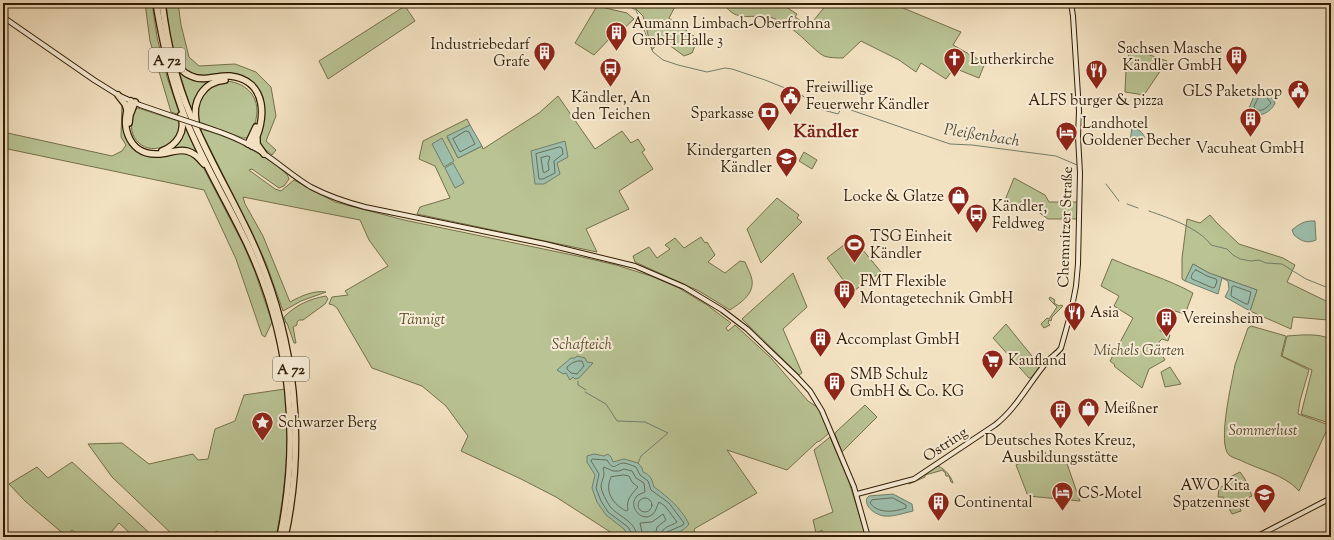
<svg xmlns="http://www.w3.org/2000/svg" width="1334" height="540" viewBox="0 0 1334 540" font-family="'Sorts Mill Goudy',serif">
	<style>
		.green { fill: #b9c394; stroke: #75704b }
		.water { fill: #9dbfad; stroke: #727e69 }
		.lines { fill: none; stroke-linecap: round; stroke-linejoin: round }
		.shore { stroke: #676e58; stroke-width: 1 }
		.stream { stroke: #727e69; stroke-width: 1 }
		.secondary-casing { stroke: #311c02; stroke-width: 6 }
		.motorway-casing { stroke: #311c02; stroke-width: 8 }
		.secondary { stroke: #f7ecd7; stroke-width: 4 }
		.motorway { stroke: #f3e2c2; stroke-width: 5.5 }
		.secondary-bridge-casing { stroke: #311c02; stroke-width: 6; stroke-linecap: butt }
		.secondary-bridge { stroke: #f7ecd7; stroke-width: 4 }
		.labels { text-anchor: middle; stroke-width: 4; stroke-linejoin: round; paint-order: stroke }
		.shield { fill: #f7ecd7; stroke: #6c5a42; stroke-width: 1 }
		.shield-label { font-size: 14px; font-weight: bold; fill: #311c02 }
		.poi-label { font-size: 15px; fill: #311c02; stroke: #f7ecd7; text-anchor: start }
		.street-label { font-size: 15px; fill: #311c02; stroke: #f7ecd7 }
		.park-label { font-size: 15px; font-style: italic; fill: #5a4e2e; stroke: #f7ecd7 }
		.water-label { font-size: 16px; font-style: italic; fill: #514d35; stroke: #f7ecd7 }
		.district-label { font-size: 19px; font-weight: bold; fill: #7a1f14; stroke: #f7ecd7 }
	</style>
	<rect width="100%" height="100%" fill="#f3e2c2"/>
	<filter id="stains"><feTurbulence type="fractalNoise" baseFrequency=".005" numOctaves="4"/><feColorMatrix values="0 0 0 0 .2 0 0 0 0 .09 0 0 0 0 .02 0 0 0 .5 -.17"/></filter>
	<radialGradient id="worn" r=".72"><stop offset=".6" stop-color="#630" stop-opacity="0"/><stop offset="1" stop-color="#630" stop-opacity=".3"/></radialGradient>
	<g class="green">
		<polygon points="145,3 152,3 157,37 167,77 180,115 171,112 150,41"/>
		<path d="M166,3H178L181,25L189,57L199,66L235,64L256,72L271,87L276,116L266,141L276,150L272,155C268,151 261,148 260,142C258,137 260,132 262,127C266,114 266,101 258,89C236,56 194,94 177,60C170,45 168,20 166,3Z"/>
		<polygon points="629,3 677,3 669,18 698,39 692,53 684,56 661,39 652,50 643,16 631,4"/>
		<path d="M723,3H780L797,14L795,17L809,26L828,3H891L961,32L953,45L985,63L979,78L954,68L946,79L921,63L916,72L899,60L861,41L843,58C837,58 830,58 824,56C818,53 813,47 808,43C798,33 786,23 773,18C751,12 738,25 723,3Z"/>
		<polygon points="405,6 415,21 328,79 319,61"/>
		<polygon points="597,6 627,13 634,19 619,33 614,34 594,55 575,43"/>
		<polygon points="1130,48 1167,61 1144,95 1125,92 1126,69"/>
		<path d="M178,69L185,76L191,79L212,81C200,87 193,97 192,110L191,109Z"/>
		<path d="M223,81C245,81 261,96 256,119C255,126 253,133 248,138H243L197,121C199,98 199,89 223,81Z"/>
		<polygon points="558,96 595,149 622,131 631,143 638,139 645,150 642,152 653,169 619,191 629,209 586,229 597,252 417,214 420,207 450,198 435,166 419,159 423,141 467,119 470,125 447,137 458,158 482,146 483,149 539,113"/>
		<path d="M122,104C129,114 118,129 129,142C133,147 140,150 144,154C166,153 186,146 202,165L243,244L255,272L272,322L265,337L262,335L236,259L204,190L3,148V132L112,156L122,151L126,145L121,137Z"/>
		<path d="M138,108L181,122C180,127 179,136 175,140C174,142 172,142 170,143C150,157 127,143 132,118C133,113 133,110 138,108Z"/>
		<path d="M185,127H186L198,154L170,150C178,143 182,138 185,127Z"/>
		<path d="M200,129C227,136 251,147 274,164C280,168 287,172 289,179L284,186L279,188L252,169L249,170L275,189L281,191L294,180L335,202L404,220L582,257L616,265L651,276L679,288L707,305L731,323L726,328L728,331L735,325L771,358L808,401L820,409L829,433L820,441L817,442L787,470L727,450L757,493L694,529L695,533L700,537H618L556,497L521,479L461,451L468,436L446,406L422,386L372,368L337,308L333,305L329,304L332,297L348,295L345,291L388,266L369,240L360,220L243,197L245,204L263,236L290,302C301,296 314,290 326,292L301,301L283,311L266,263L252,232Z"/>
		<polygon points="804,152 817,160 812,169 799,161"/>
		<polygon points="1014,178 1045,195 1049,202 1079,202 1079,219 1048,219 1022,200 1018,206 1005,200"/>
		<polygon points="777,198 799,215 797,218 802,222 761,263 747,229"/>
		<polygon points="1210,215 1216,222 1239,244 1283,258 1295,265 1287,282 1330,303 1328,320 1293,317 1291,329 1250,311 1257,290 1209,273 1193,264 1185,281 1182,279 1182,258 1187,219 1200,223"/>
		<path d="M701,237L705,243L707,242L715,255L708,262L725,273L740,261L745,262C747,267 751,274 752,280C754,295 740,303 730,310L699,291L635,262L633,256L649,247L657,258L670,249L665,245L675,238L684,248Z"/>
		<polygon points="853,238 881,272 852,292 827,258"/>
		<path d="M1112,259C1139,271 1168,279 1193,293L1185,314L1168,309L1160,331L1170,335L1168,341L1162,339L1159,342V349L1165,360L1149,369L1142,388L1114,366L1115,365L1110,361L1133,318L1114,306L1119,296L1101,286Z"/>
		<polygon points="793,273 807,307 783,329 802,373 799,375 742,319"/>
		<path d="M326,296L328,299L325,304L303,320H299L297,322V325L293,327L296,343H294L287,323H286L284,317C296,305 309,299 326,296Z"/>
		<polygon points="1050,297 1055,300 1054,303 1059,306 1061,305 1063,306 1052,317 1051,321 1049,320 1048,323 1050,325 1044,328 1041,324 1047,318 1049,319 1057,307 1049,299"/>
		<polygon points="1006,324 1040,366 1031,378 1029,378 993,338"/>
		<path d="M1251,326L1286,336L1281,356L1309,370L1300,401L1298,414L1329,425V423L1301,414L1312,370L1282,356L1287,336C1301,335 1318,333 1331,339V360L1328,377L1331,378V426L1329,425L1299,491C1284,474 1259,470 1240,460C1237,459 1231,457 1229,455C1217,444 1232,381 1235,365C1239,353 1244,340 1248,328Z"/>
		<polygon points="1170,367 1181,384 1165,387 1161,372"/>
		<path d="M285,389C290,441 286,486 276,537H228L216,531L212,537H175L112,477L88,444L122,443L149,464L193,454L198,460L208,459L215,429L235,421L244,395Z"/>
		<polygon points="865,405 877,417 842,452 835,434 836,432"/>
		<polygon points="830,437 849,482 866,537 827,537 825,533 822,532 822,530 817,533 817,537 813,520 833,512 814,450"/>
		<polygon points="1045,452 1050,463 1065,458 1080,501 1028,496 1016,465"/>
		<polygon points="72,462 154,537 134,537 119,523 107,537 81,537 72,530 66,536 25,501 9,484 37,467 48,478"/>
		<path d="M938,466C945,469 951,476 953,483L951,482L949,476H946L945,472H944L943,470L925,475V477L909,484V483Z"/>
		<polygon points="1240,472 1245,479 1252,496 1238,502 1241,511 1232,514 1223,497 1218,497 1219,488 1232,481 1230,477"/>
	</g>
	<g class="water">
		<path d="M1259,89L1267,91L1275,103C1271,113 1255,121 1249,108L1256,91Z"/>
		<polygon points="470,125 482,146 458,158 447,136"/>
		<path d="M1132,127C1139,129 1142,132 1145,138L1141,144L1130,142Z"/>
		<polygon points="442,138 454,161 444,167 432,144"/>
		<polygon points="565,141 568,157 557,163 560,174 544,184 535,184 531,151"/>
		<polygon points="453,163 464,183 455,188 445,168"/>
		<path d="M1310,221H1315L1316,240C1307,244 1301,241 1294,235L1292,230C1298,225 1302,222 1310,221Z"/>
		<polygon points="1193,264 1209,273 1257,290 1250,311 1225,297 1229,289 1228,281 1222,278 1218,294 1185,281"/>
		<polygon points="577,356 585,358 587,362 593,363 579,378 575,379 573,377 570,380 566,373 563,374 557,370 571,358 575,358"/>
		<path d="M594,454L604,456L608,454L611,457L613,462L624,459L638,463L642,468L643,472C651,475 652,480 654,487C668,497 681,508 689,524C678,540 646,537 629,537L624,529L606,515L597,502L592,488L595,475L587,462V456Z"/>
		<path d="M893,494L912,504L913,511C904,513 893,517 884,516C876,515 864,507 867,498L869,496Z"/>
	</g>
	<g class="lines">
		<g class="shore">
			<path d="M1261,93L1265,95L1271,103C1266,109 1259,114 1254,107Z"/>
			<polygon points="466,131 469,132 475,144 460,152 453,139"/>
			<polygon points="560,147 562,148 563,154 554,161 555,173 543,179 539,179 536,154"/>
			<polygon points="548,156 550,157 548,163 549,170 544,173 543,171 541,158"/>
			<path d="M1196,270L1207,276L1216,279L1217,281L1215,287L1213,288L1192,279C1190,277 1193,271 1196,270Z"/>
			<polygon points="1234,286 1251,292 1248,304 1246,304 1231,296 1232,287"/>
			<polygon points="578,361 582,361 584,366 577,374 571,373 567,369 567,367 572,363"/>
			<path d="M624,475L629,476L632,482L638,487C631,495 626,499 628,510L626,511C613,504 604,492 611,477Z"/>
			<path d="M893,498L906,505V508C895,512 878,514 870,503L872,500Z"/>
			<circle cx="645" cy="505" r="7"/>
			<path d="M632,537V534L628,527L608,512L601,501L596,488L599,474L591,461L592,459L607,460C614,472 615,464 623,463C627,463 633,466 636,467L640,475L648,481L651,490L669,503L684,523L683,525L667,532L666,537"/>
			<path d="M637,537C636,520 617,517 609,505C606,500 602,493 601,487C601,480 606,476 603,469L604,467L613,471H619L624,469L632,471L636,478L644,483L645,492C643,493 639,494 637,496C627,506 642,524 653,514C656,511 657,506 659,502L665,506L677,522C670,527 661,526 661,537"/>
			<polyline points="643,537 640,523 652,522 663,514 666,520 657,527 655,537"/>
		</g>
		<g class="stream">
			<polyline points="622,3 636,10 653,52 663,60 678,65 707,72 725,68 732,69 765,80 800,94 814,104 816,108 838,114 841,109 845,108 950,144 972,145 1056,156 1077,165"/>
			<polyline points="1106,184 1119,201"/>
			<polyline points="1127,204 1138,208"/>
			<path d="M1149,211C1169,218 1199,228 1211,245L1227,249L1233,255L1240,259L1251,261L1259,260L1266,263L1282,264L1306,279L1331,289"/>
			<polyline points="578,381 578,385 586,390"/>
			<polyline points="585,392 606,404 617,421 645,422 668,433 641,456 638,463"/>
			<polyline points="682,537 684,533"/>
		</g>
		<defs>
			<g id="secondary">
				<polyline points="3,17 94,80 118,95 140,105 175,117"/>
				<path d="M208,128C227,134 246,142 263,153C280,164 294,177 311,187C328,196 346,202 365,207L545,244L635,266L684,287L722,310L747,329L797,377L810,391L822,411L854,487L868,537"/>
				<path d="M857,494L914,479L995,425C1016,409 1029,383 1046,363C1050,357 1057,354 1061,348L1071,312L1076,286L1078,264L1080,173L1078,137L1079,111L1073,16L1071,3"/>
				<polyline points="1256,537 1331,498"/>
			</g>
			<g id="motorway">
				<path d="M156,3C163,43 171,82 186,120C204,165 230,206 250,250C291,341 300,440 280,537"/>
				<path d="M162,3C167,41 175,79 190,114C209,161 236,204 256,250C295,341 306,440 285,537"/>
				<path d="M174,59C178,67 183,73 191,76C203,82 217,75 230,76C268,80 267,121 252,146"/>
				<polyline points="118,95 125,104 127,110"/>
				<path d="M131,101C119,122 127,154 156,154C167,155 176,148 187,151C195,153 199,158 204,164"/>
				<path d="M196,122C192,101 203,82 225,80"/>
				<polyline points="129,123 130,115 135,102"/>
				<polyline points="257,139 257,144 264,154"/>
				<polyline points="248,144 256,127"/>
				<path d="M162,151C177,145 186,132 181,115"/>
			</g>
		</defs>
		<use href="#secondary" class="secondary-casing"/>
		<use href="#motorway" class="motorway-casing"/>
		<use href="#secondary" class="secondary"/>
		<use href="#motorway" class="motorway"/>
		<defs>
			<polyline id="secondary-bridge" points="175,117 208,128"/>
		</defs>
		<use href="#secondary-bridge" class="secondary-bridge-casing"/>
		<use href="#secondary-bridge" class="secondary-bridge"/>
	</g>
	<defs>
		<symbol id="building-pin" viewBox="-11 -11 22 30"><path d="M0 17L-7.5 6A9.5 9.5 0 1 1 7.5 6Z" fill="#8f2418" stroke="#f7ecd7"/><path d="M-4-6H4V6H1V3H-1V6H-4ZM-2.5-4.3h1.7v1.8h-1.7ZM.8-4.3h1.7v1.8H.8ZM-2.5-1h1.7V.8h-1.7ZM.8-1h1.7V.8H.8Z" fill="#fff"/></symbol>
		<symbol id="church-pin" viewBox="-11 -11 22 30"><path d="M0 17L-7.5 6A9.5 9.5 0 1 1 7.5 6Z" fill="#8f2418" stroke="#f7ecd7"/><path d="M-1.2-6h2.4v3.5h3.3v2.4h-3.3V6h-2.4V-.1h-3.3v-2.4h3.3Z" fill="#fff"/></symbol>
		<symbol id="bus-pin" viewBox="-11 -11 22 30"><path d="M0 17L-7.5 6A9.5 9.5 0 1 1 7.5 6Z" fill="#8f2418" stroke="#f7ecd7"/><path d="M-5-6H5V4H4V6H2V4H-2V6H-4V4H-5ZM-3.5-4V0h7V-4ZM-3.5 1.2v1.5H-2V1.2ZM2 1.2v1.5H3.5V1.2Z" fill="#fff"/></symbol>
		<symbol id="restaurant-pin" viewBox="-11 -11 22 30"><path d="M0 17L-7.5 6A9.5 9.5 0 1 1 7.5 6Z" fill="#8f2418" stroke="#f7ecd7"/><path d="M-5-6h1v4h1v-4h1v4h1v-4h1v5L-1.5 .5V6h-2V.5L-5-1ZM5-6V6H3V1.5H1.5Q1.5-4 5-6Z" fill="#fff"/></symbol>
		<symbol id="civic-pin" viewBox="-11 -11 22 30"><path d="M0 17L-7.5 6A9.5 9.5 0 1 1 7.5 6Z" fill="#8f2418" stroke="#f7ecd7"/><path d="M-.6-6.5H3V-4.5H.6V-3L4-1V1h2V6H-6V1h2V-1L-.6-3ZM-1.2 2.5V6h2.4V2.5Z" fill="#fff"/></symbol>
		<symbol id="bank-pin" viewBox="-11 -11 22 30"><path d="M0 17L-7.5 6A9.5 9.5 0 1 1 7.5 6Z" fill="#8f2418" stroke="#f7ecd7"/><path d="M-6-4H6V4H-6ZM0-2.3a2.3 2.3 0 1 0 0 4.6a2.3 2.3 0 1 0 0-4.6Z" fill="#fff"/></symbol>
		<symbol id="hotel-pin" viewBox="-11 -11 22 30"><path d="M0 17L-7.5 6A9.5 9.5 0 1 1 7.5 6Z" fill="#8f2418" stroke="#f7ecd7"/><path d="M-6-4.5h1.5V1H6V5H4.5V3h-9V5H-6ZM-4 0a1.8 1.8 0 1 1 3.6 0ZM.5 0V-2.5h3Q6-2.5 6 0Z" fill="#fff"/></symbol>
		<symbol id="school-pin" viewBox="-11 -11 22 30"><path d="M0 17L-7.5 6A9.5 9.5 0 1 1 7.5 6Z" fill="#8f2418" stroke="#f7ecd7"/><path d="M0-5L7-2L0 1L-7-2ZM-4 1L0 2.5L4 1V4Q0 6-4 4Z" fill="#fff"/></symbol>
		<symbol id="shop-pin" viewBox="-11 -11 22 30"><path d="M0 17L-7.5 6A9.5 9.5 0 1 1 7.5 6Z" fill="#8f2418" stroke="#f7ecd7"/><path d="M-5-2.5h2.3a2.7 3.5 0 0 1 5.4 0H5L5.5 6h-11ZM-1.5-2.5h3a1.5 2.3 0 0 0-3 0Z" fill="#fff"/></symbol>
		<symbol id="stadium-pin" viewBox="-11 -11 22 30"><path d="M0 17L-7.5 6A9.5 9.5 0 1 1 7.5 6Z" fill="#8f2418" stroke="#f7ecd7"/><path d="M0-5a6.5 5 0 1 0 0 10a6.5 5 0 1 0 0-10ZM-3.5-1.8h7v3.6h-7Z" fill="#fff"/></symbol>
		<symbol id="supermarket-pin" viewBox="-11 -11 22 30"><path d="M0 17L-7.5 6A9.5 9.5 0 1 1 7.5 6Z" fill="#8f2418" stroke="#f7ecd7"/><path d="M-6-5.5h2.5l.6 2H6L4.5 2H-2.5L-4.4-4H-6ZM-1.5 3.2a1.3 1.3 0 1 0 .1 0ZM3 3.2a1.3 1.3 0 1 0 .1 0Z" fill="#fff"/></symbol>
		<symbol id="sight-pin" viewBox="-11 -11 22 30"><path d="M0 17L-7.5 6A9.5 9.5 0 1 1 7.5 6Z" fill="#8f2418" stroke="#f7ecd7"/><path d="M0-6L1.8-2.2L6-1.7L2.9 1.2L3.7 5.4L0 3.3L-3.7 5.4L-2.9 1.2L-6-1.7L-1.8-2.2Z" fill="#fff"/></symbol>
	</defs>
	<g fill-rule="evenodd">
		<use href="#building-pin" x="604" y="20" width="25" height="34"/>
		<use href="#building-pin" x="532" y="40" width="25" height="34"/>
		<use href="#building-pin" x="1224" y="44" width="25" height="34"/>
		<use href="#church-pin" x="942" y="46" width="25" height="34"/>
		<use href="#bus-pin" x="598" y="56" width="25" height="34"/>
		<use href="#restaurant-pin" x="1084" y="58" width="25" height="34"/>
		<use href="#civic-pin" x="1286" y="78" width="25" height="34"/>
		<use href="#civic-pin" x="778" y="84" width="25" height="34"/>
		<use href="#bank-pin" x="756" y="100" width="25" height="34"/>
		<use href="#building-pin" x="1238" y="106" width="25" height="34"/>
		<use href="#hotel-pin" x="1054" y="120" width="25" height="34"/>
		<use href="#school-pin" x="774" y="146" width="25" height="34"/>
		<use href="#shop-pin" x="946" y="184" width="25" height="34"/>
		<use href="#bus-pin" x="964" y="202" width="25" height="34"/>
		<use href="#stadium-pin" x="842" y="232" width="25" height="34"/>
		<use href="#building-pin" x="832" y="278" width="25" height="34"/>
		<use href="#restaurant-pin" x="1062" y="300" width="25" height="34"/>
		<use href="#building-pin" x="1154" y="306" width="25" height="34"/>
		<use href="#building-pin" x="808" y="326" width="25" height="34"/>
		<use href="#supermarket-pin" x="980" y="348" width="25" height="34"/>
		<use href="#building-pin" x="822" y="370" width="25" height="34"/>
		<use href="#shop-pin" x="1076" y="396" width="25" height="34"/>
		<use href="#building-pin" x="1048" y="398" width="25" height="34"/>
		<use href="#sight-pin" x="250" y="410" width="25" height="34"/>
		<use href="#hotel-pin" x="1050" y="480" width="25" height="34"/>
		<use href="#school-pin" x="1252" y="482" width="25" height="34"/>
		<use href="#building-pin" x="926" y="490" width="25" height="34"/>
	</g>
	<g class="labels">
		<g class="shield">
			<rect x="149" y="48" width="36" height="24" rx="3"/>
			<rect x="273" y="357" width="36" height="24" rx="3"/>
		</g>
		<g class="shield-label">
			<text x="167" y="65">A 72</text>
			<text x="291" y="374">A 72</text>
		</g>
		<g class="poi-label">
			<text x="632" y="28">Aumann Limbach-Oberfrohna<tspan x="632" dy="17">GmbH Halle 3</tspan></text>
			<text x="530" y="49" text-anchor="end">Industriebedarf<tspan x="530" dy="17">Grafe</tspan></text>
			<text x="1222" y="53" text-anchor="end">Sachsen Masche<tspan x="1222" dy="17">Kändler GmbH</tspan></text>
			<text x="970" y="64">Lutherkirche</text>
			<text x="806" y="92">Freiwillige<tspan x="806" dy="17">Feuerwehr Kändler</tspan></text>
			<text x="1282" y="96" text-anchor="end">GLS Paketshop</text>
			<text x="611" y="102" text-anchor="middle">Kändler, An<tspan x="611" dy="17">den Teichen</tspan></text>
			<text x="1096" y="105" text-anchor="middle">ALFS burger &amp; pizza</text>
			<text x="754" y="118" text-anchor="end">Sparkasse</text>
			<text x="1082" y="128">Landhotel<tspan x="1082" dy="17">Goldener Becher</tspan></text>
			<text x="1250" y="153" text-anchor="middle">Vacuheat GmbH</text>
			<text x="772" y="155" text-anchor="end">Kindergarten<tspan x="772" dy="17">Kändler</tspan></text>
			<text x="944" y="201" text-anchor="end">Locke &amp; Glatze</text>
			<text x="992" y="211">Kändler,<tspan x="992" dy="17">Feldweg</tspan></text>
			<text x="870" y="241">TSG Einheit<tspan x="870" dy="17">Kändler</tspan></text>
			<text x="860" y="286">FMT Flexible<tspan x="860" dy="17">Montagetechnik GmbH</tspan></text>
			<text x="1090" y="317">Asia</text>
			<text x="1182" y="323">Vereinsheim</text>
			<text x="836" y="344">Accomplast GmbH</text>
			<text x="1008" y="365">Kaufland</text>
			<text x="850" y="379">SMB Schulz<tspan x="850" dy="17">GmbH &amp; Co. KG</tspan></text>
			<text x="1104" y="413">Meißner</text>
			<text x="278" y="427">Schwarzer Berg</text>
			<text x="1060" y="445" text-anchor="middle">Deutsches Rotes Kreuz,<tspan x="1060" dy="17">Ausbildungsstätte</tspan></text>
			<text x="1250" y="490" text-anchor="end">AWO Kita<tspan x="1250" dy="17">Spatzennest</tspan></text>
			<text x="1078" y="498">CS-Motel</text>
			<text x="954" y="507">Continental</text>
		</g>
		<g class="street-label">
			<text transform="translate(1065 227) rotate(-88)" y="5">Chemnitzer Straße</text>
			<text transform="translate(945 444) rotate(-34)" y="5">Ostring</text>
		</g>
		<g class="park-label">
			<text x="422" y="324">Tännigt</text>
			<text x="582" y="349">Schafteich</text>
			<text x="1139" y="355">Michels Gärten</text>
			<text x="1263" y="435">Sommerlust</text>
		</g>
		<g class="water-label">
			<text transform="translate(982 134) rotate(9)" y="6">Pleißenbach</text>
		</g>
		<g class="district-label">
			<text x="826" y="137">Kändler</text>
		</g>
	</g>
	<rect width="1334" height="540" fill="none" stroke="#f3e2c2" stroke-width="16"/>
	<rect x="4" y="4" width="1326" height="532" fill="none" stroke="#311c02" stroke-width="2"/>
	<rect x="8" y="8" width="1318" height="524" fill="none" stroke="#311c02"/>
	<rect width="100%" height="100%" filter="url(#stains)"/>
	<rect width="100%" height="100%" fill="url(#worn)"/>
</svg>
